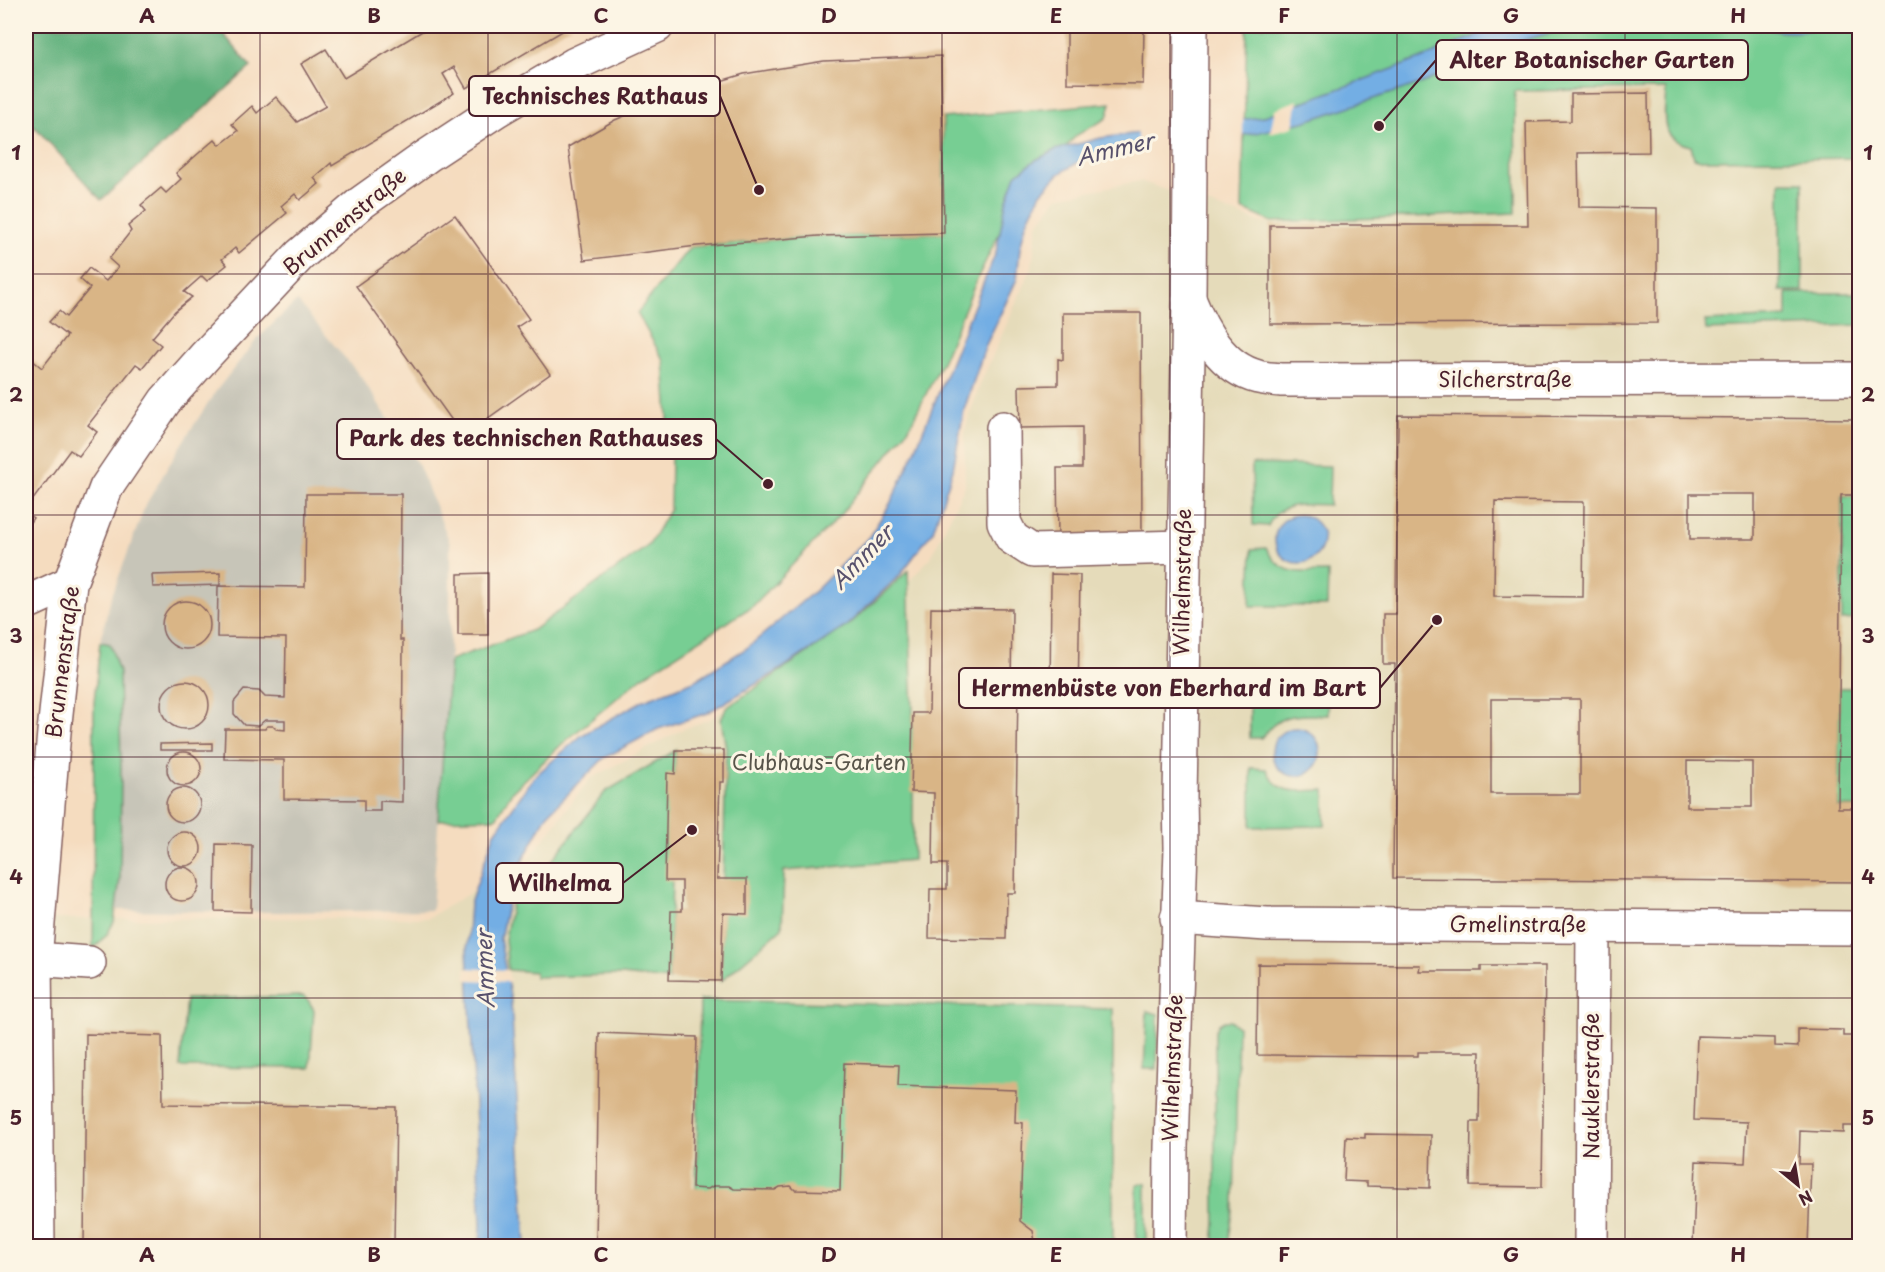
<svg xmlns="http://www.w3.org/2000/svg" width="1885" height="1272" viewBox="0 0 1885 1272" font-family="'Playpen Sans',sans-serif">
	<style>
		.built { fill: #e5dbba }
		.industrial { fill: #c7c5b8 }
		.green { fill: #77ce93; stroke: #60765f; stroke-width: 1.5 }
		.forest { fill: #61b17d; stroke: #566854; stroke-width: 1.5 }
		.water { fill: #73aee4; stroke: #5e6688; stroke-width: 1.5 }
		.pier { fill: #f5dcbf }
		.building { fill: #d9b586; fill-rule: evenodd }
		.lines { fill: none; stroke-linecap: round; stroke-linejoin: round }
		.minor-casing { stroke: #86615f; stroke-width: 36 }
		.major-casing { stroke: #86615f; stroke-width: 36 }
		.minor { stroke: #fff; stroke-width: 33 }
		.major { stroke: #fff; stroke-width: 33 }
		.grid { fill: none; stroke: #4a1f2b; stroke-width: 1.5; stroke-opacity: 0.55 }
		.labels { text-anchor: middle; stroke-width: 6; stroke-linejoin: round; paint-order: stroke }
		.street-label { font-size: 21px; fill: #4a1f2b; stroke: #fcf5e5 }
		.park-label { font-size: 21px; fill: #58544a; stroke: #fcf5e5 }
		.water-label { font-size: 22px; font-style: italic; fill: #58516c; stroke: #fcf5e5 }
		.leader { fill: none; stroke: #4a1f2b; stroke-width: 2 }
		.callout-dot { fill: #4a1f2b; stroke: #fcf5e5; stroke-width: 2 }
		.callout { fill: #fcf5e5; stroke: #4a1f2b; stroke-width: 2 }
		.callout-label { font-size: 22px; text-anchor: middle; font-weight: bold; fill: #4a1f2b }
		.neatline { fill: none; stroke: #4a1f2b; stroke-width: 2 }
		.grid-label { font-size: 20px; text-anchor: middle; font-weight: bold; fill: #4a1f2b }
	</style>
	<rect width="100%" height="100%" fill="#fcf5e5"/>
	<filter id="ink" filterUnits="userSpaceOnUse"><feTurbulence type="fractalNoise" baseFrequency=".0167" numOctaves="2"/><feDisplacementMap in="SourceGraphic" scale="12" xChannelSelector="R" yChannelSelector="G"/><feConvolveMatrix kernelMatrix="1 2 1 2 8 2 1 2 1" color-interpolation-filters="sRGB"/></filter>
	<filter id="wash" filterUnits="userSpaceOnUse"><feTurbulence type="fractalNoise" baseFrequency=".008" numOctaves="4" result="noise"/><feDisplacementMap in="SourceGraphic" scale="24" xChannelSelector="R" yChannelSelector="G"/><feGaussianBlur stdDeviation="1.35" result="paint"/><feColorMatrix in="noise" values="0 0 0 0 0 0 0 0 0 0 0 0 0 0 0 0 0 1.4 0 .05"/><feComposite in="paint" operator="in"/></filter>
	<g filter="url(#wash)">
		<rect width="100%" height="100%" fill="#f5dcbf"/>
		<polygon class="built" points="1666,89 1663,118 1859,145 1859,1246 38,1246 38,919 428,918 530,857 590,779 681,730 710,719 779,674 861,634 931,557 965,486 965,429 981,382 1032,267 1037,224 1058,197 1140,181 1263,223 1515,213 1514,91"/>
		<polygon class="industrial" points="297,301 361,377 419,466 450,543 450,660 432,910 279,912 117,910 94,702 100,642 110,601 145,506 179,448 216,391 257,339"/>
		<g class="green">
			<path d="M1247,26H1859V158L1701,160L1694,158L1691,146C1657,139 1665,116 1666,89L1515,91L1516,213L1272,222L1242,209Z"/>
			<polygon points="1111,103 1107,118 1077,135 1017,197 978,277 943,360 909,428 841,514 753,606 642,677 561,745 512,792 496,818 438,820 450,660 533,630 649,545 670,509 671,460 664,361 637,313 690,247 818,236 944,233 943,118"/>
			<rect x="1780" y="182" width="23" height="109"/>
			<polygon points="1787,293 1859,293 1859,325 1706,330 1705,321 1787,317"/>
			<path d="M1252,464L1330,466L1329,505C1306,504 1279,501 1268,526L1253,525Z"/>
			<polygon points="1842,496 1859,496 1859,619 1842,620"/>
			<path d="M1266,548C1282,577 1299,572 1328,572L1327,606H1250L1252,549Z"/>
			<polygon points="908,571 913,713 913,860 784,871 782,928 721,981 726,748 721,720 726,708 850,624"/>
			<polygon points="100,642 110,644 119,672 121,768 120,878 114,922 107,934 93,949 94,702"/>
			<path d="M1328,685V715C1295,716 1283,710 1261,738H1250V687Z"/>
			<polygon points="1839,688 1859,688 1859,807 1838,807"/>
			<polygon points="676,750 669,980 621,975 535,977 535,972 508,970 505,939 514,890 544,871 605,792"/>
			<path d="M1251,768L1266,769C1280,798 1297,790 1325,790V826L1251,827Z"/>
			<polygon points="303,996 308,1000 314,1010 310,1068 180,1067 186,999"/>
			<polygon points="700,1000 1113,1009 1113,1246 695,1246"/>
			<polygon points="1147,1011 1158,1014 1157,1069 1144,1069"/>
			<polygon points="1224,1021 1231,1021 1238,1027 1234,1205 1228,1246 1213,1246 1215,1223 1215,1032 1219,1024"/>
			<polygon points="1146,1183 1146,1246 1136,1246 1137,1185"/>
		</g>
		<polygon class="forest" points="26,26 217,26 251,67 101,200 35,127 26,136"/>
		<g class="water">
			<polygon points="1499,26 1577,26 1524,40 1425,82 1303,122 1256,133 1083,159 1059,174 1041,193 1026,224 1020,248 1017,279 985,347 964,410 953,469 933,531 900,575 845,627 778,671 707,713 658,729 604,758 547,815 512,881 500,939 511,1001 526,1246 480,1246 481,1224 467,949 470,904 494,834 534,777 582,735 644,700 694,681 747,648 817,589 869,537 890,504 914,453 996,252 1006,202 1016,175 1034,161 1055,150 1101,138 1262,117 1420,59"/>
			<path d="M1760,26H1827C1803,32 1783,36 1760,26Z"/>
			<circle cx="1299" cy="539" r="24"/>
			<circle cx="1296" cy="752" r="24"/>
		</g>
		<g class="pier">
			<polygon points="1298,100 1293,127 1270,133 1275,109"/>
			<polygon points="1243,115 1243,138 1138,153 1138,130"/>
			<polygon points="465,968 508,970 510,982 466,980"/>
		</g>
		<g id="blocks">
			<g class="building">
				<polygon points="428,26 571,26 466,88 454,67 443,74 454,93 332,166 331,163 314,178 319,184 300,200 295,194 281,206 287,213 239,253 235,248 222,259 227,265 207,281 202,276 184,292 192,297 175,311 152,338 161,345 142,368 136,364 88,425 97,432 79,456 70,450 26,509 26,355 42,368 67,336 49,322 59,311 66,317 90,288 80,279 89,268 106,281 118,267 109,259 131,231 128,226 146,211 141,205 161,188 166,193 181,179 176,173 215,139 220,145 238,131 232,124 252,106 257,113 276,97 297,122 326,106 301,64 326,49 344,78 429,27"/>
				<polygon points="1067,26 1144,26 1143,84 1067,83"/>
				<polygon points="941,56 944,233 818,236 697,246 584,260 568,147 615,120 677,94 744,74 824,61"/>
				<polygon points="1648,93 1649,152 1578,153 1579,207 1657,208 1657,323 1270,324 1270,225 1528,225 1526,122 1571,121 1571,94"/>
				<polygon points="455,215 529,319 517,327 550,374 463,436 356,286"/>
				<polygon points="1063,313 1141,313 1142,538 1058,538 1057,468 1082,468 1082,427 1020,428 1019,386 1058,385 1058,359 1063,360"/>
				<path d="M1398,415L1860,419V495H1841L1838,808H1860V882L1393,878L1395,664H1383V614H1396ZM1690,494H1755V539H1690ZM1495,501L1584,502L1583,597L1494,596ZM1491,699H1580V794H1491ZM1687,761L1752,762V807H1687Z"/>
				<polygon points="306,494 401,494 400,640 403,640 402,802 380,801 380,811 364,811 364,800 284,799 284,760 224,759 225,729 265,729 267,726 273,726 276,729 285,730 285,720 265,720 258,726 244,725 234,714 234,702 244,690 259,691 265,697 285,698 286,638 217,637 218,586 305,587"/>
				<polygon points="26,512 33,518 26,528"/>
				<polygon points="220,573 220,585 153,587 152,575"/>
				<polygon points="488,573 488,635 458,635 458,574"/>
				<polygon points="1051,574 1080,575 1078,702 1050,702"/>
				<circle cx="186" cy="625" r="24"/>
				<polygon points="931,608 1012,609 1011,688 1018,688 1015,893 1007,893 1006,939 929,938 930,889 947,889 947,864 933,864 934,793 911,792 913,713 929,713"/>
				<circle cx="185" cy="705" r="24"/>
				<polygon points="212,743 212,750 160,750 160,744"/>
				<polygon points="676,750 724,750 724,782 720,782 717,879 747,879 747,914 723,913 721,981 669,980 671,911 682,911 682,881 665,881 667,773 675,774"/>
				<circle cx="184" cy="769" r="17"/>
				<circle cx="183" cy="805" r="17"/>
				<circle cx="184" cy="849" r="17"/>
				<polygon points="216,844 252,845 251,912 215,911"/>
				<circle cx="182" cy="884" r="17"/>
				<polygon points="1258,964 1420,965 1419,971 1481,971 1481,966 1545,966 1542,1187 1470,1186 1471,1122 1479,1122 1480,1052 1418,1052 1418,1056 1257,1055"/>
				<polygon points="1798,1029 1843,1030 1843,1036 1860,1036 1860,1126 1843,1126 1843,1133 1800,1131 1799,1164 1811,1164 1808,1246 1693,1246 1696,1161 1745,1163 1747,1122 1694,1120 1697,1036 1775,1038 1775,1046 1798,1047"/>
				<polygon points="599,1033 697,1037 692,1188 708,1189 713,1186 729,1186 734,1189 775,1190 780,1187 791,1186 795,1190 840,1191 844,1063 899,1065 898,1086 1016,1090 1015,1122 1023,1123 1020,1221 1033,1231 1036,1246 596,1246"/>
				<polygon points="86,1034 162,1036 163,1104 396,1107 394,1246 84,1246"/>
				<polygon points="1365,1134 1431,1135 1430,1188 1367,1186 1367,1182 1344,1181 1346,1137 1365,1138"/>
			</g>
		</g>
	</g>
	<g filter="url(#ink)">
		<use href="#blocks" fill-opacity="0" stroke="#86615f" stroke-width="1.5"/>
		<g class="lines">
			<defs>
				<g id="minor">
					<path d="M1189,299C1202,331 1222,368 1258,377C1265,379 1274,379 1281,380L1860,379"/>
					<polyline points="1003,428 1004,522 1012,538 1032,551 1184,547"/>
					<polyline points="26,603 70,583"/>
					<polyline points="1177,918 1267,924 1860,928"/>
					<polyline points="35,959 89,963"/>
					<polyline points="38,1246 35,959 54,732 70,583 106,488 165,401 206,355 300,255 361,203 427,156 497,110 575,64 657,26"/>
					<polyline points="1591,1246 1593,925"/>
				</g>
				<polyline id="major" points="1170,1246 1171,1147 1181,848 1180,797 1189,299 1191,26"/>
			</defs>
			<use href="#minor" class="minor-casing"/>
			<use href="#major" class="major-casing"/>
			<use href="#minor" class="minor"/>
			<use href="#major" class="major"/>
		</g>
	</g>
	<path class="grid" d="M260,26V1246M488,26V1246M715,26V1246M942,26V1246M1170,26V1246M1397,26V1246M1625,26V1246M26,274H1860M26,515H1860M26,757H1860M26,998H1860"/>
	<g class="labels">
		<g class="street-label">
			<text transform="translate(345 222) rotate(-40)" y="7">Brunnenstraße</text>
			<text x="1505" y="387">Silcherstraße</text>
			<text transform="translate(1183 582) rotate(-89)" y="7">Wilhelmstraße</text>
			<text transform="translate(63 662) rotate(-83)" y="7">Brunnenstraße</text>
			<text x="1518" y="932">Gmelinstraße</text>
			<text transform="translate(1173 1068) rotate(-88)" y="7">Wilhelmstraße</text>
			<text transform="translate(1592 1086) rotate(-90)" y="7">Nauklerstraße</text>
		</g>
		<g class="park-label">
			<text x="819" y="770">Clubhaus-Garten</text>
		</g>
		<g class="water-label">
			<text transform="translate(1115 149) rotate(-13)" y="8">Ammer</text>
			<text transform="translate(862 557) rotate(-46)" y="8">Ammer</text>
			<text transform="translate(485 969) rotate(-92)" y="8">Ammer</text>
		</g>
	</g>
	<path class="leader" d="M1379 126L1436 60M759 190L720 96M768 484L716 439M1437 620L1380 688M692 830L623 883"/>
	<g class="callout-dot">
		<circle cx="1379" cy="126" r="6"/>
		<circle cx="759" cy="190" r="6"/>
		<circle cx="768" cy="484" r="6"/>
		<circle cx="1437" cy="620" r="6"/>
		<circle cx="692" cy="830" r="6"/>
	</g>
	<g class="callout">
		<rect x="1436" y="40" width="312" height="40" rx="6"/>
		<rect x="469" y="76" width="251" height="40" rx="6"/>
		<rect x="337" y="419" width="379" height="40" rx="6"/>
		<rect x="959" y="668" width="421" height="40" rx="6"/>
		<rect x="496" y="863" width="127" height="40" rx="6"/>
	</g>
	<g class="callout-label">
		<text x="1592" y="68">Alter Botanischer Garten</text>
		<text x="595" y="104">Technisches Rathaus</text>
		<text x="526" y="446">Park des technischen Rathauses</text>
		<text x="1169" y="696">Hermenbüste von Eberhard im Bart</text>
		<text x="560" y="891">Wilhelma</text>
	</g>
	<rect width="1885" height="1272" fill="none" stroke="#fcf5e5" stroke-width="66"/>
	<g transform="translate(1798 1185) rotate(150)" stroke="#fcf5e5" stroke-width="4.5" paint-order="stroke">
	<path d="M0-4.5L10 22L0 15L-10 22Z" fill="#4a1f2b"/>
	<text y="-9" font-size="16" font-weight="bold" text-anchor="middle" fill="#4a1f2b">N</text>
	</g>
	<rect x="33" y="33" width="1819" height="1206" class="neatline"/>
	<g class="grid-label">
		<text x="147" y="23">A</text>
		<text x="374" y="23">B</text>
		<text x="601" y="23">C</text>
		<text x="829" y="23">D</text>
		<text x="1056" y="23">E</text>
		<text x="1284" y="23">F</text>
		<text x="1511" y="23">G</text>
		<text x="1738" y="23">H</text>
		<text x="16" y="160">1</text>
		<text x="1868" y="160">1</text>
		<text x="16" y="402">2</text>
		<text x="1868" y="402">2</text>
		<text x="16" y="643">3</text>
		<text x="1868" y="643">3</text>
		<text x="16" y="884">4</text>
		<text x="1868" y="884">4</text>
		<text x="16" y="1125">5</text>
		<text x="1868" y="1125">5</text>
		<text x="147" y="1262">A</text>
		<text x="374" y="1262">B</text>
		<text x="601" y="1262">C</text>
		<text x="829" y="1262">D</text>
		<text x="1056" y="1262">E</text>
		<text x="1284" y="1262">F</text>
		<text x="1511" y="1262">G</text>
		<text x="1738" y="1262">H</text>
	</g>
</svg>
